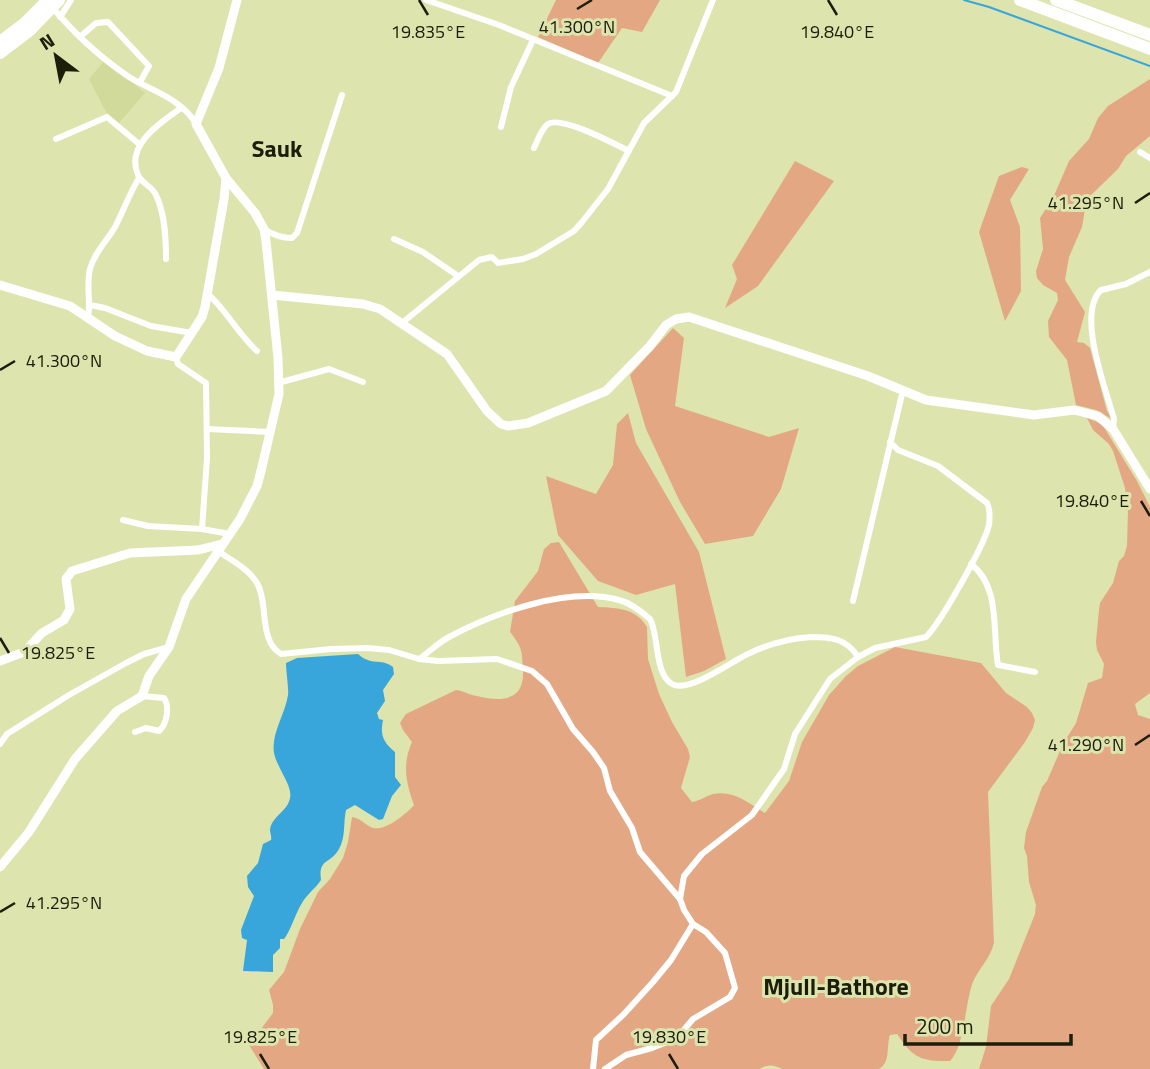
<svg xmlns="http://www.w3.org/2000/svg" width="1150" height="1069" viewBox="0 0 1150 1069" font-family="'Titillium Web',sans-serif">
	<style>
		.built { fill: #d2da9b }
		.green { fill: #e3a883 }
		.water { fill: #38a6da }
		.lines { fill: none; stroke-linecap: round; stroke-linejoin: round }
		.stream { stroke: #38a6da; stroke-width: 2 }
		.street { stroke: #fff; stroke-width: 6 }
		.secondary { stroke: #fff; stroke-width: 9 }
		.highway { stroke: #fff; stroke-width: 12 }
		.ticks { fill: none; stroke: #1c1e09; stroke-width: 2.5 }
		.labels { text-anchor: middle; stroke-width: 6; stroke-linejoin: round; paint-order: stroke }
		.quarter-label { font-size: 24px; font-weight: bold; fill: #1c1e09; stroke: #dde4ad }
		.ticks-label { font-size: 18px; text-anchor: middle; fill: #1c1e09; stroke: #dde4ad; stroke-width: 6; stroke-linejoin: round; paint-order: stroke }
	</style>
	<rect width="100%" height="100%" fill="#dde4ad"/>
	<polygon class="built" points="105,60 145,93 118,124 105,110 89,79"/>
	<g class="green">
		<polygon points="556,0 660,0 642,32 622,28 598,63 538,37"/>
		<polygon points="1150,79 1150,136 1126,156 1118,169 1089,197 1086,204 1082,227 1069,257 1065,280 1085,312 1077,342 1084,343 1090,348 1107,411 1112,419 1096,410 1076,405 1067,360 1049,337 1048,321 1058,300 1057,293 1043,285 1037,278 1036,271 1043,249 1040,218 1053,198 1069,161 1089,139 1098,118 1108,106"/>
		<polygon points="795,161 834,181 758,286 725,308 737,279 732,265"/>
		<polygon points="1022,167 1029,169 1010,200 1020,227 1021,291 1005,321 979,232 999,176"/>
		<polygon points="673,328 684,338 675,406 769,437 799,428 781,489 753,536 705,544 680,502 646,429 630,375"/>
		<polygon points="628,413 636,443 699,552 726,659 704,671 686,677 675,584 636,595 598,581 558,535 546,476 596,494 613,465 617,424"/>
		<polygon points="1087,418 1102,424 1137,481 1150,507 1150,693 1135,704 1138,715 1150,719 1150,1069 979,1069 986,1047 991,1006 1009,979 1035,914 1036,905 1029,882 1027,856 1024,848 1026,832 1042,787 1047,781 1063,744 1076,723 1088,683 1102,678 1104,664 1097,650 1096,642 1099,610 1100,603 1113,583 1119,561 1124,556 1127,546 1128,512 1125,488 1113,451 1109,444 1093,430"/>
		<path d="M559,542L598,607C617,608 636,608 647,627L648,659L659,694L672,722L688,749L690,757L681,788L692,802C700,801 705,796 713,794C734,790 748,803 765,813L789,781L802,742L829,695L846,676L858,666L895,647L981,663L1006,693L1027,707L1032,713L1035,720L1033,728L1025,742L988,792L994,943C990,959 979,968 973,982C965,1002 965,1046 950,1061C921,1062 912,1057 897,1034L890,1035C886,1047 891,1062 879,1069H782C775,1065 767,1064 760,1069H264L249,1045L273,1013V1005L269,990L284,972L300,929L318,892L330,879L343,858L348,842L352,817C361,818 365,825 373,828C386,831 406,814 414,805C406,783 402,764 412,742L403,730L400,723L406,714L456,690C464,691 469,695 477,696C501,702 524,701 523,672C522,652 523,648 510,632L515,601L538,571L544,549L551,543Z"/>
	</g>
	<path class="water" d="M358,654C373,667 379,657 393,667L394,674L383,690L385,701L377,713L379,719L383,720C380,735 383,742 395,752V777L401,785L392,796L383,819L379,820L355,805L346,810C343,823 346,836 339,849C331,864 318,858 321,880C315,889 307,894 302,903C296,912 290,932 284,939H280V948L273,955V972L243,971L247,940L242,938L241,930L254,896L248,887L247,876L258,863L263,844L271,840C272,837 270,833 270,830C271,817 288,811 290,798C293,786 277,768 274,753C271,733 285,715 288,695C289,690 286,671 286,663L297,658Z"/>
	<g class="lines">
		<polyline class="stream" points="964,0 989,7 1150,66"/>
		<g class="street">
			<polyline points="426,0 499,25 672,96"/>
			<path d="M52,7C73,32 101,58 129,77C152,91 182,99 196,124"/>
			<polyline points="60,17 71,0"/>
			<polyline points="81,36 96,23 108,22 149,66 140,82"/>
			<polyline points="501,127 511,87 533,40"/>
			<polyline points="56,139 107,117 139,144"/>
			<path d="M534,148C538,140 541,129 548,124C561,115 615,144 629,151"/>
			<polyline points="1140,152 1150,158"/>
			<path d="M264,229C273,235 281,238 292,238L297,233L342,95"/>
			<polyline points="394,239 423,252 458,276"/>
			<path d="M166,259C166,238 165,214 156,195C152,186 142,184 138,175C125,145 160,123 181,108"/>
			<path d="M208,294C227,311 238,334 257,351"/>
			<polyline points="90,305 105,308 151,326 192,333"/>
			<path d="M88,318C91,302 86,285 90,269C94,253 107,241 115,227C124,210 129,194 139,178"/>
			<polyline points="402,323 479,260 492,257 498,263 523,259 536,254 574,231 582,222 608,189 644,123 676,92 713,0"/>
			<polyline points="176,357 178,364 206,383 207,458 202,529"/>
			<polyline points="278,383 329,369 363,382"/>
			<polyline points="207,429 271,432"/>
			<path d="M1113,429L1114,419C1106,389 1076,314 1101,290L1126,284L1150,272"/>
			<polyline points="123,520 148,526 202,529 230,534"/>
			<path d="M218,551C231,560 249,569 257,583C269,604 258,640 281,654L331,649L368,648L389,650L419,659L438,661L497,659L532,671L547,684L573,729L593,752L604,768L610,791L632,828L640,852L680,899"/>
			<path d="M971,564C1001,587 992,631 998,665L1035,672"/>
			<polyline points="853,601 903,390"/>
			<path d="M419,659C429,652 438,643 449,637C494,613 568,586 619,600C631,603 641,611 650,619C659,634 654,674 672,684C689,694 733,660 750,653C769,644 791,638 812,637C832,637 847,639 858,657"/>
			<path d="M135,732L146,728L159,731C167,724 170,707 164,698L142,696"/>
			<polyline points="0,744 7,734 69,695 126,663 144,654 169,647"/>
			<polyline points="593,1069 596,1040 624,1014 653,982 671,960 693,924"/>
			<path d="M605,1069L626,1055L652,1048L677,1038L693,1019L730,997L735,988L725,953L706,932L693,924L684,910L680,899L684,876L702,854L752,815L784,769L795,734L830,679L858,657L875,648L926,637C941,622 984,546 989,525C990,517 990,509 987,503L938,466L898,450L890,442"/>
		</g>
		<g class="secondary">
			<polyline points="0,285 70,306 115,336 147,351 176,357 202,317 205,307 224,199 226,178"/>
			<polyline points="272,295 363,304 380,309 447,354 487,411 501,424 508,426 528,423 606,391 650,346 666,325 676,319 689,317 868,376 926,400 1034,415 1074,410 1098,416 1113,429 1150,489"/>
			<polyline points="0,661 24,652 42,633 64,620 70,609 66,579 72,571 130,553 198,550 222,544"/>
			<polyline points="0,867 29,832 75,759 117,711 142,696 149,676 169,647 186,599 240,519 257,486 261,471 279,394 278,358 266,241 264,229 255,213 226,178 196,124 219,68 237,0"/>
		</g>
		<g class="highway">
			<polyline points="1020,0 1150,49"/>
			<polyline points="1056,0 1150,35"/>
			<polyline points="0,42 25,23 48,0"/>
			<polyline points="0,53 29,31 59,0"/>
		</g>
	</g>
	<path class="ticks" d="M419,0L428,15M828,0L837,15M577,9L592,0M1135,203L1150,193M0,370L15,361M1141,501L1150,516M0,638L9,653M1135,745L1150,735M0,912L15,903M260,1054L269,1069M669,1054L678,1069"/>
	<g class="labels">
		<g class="quarter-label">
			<text x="277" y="157">Sauk</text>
			<text x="836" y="995">Mjull-Bathore</text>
		</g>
	</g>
	<g class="ticks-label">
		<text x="577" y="33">41.300°N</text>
		<text x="428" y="38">19.835°E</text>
		<text x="837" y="38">19.840°E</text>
		<text x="1086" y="209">41.295°N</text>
		<text x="64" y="367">41.300°N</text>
		<text x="1092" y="507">19.840°E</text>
		<text x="58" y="659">19.825°E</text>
		<text x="1086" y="751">41.290°N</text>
		<text x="64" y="909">41.295°N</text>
		<text x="260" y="1043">19.825°E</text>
		<text x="669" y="1043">19.830°E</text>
	</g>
	<g transform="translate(56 56) rotate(328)" stroke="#dde4ad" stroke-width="5" paint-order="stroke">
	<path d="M0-5L12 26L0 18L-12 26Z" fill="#1c1e09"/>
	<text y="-10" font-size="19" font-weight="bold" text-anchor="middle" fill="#1c1e09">N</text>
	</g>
	<path d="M905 1034v10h166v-10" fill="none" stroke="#1c1e09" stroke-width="3.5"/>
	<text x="916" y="1034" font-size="21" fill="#1c1e09" stroke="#dde4ad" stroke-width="5" paint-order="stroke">200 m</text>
</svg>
